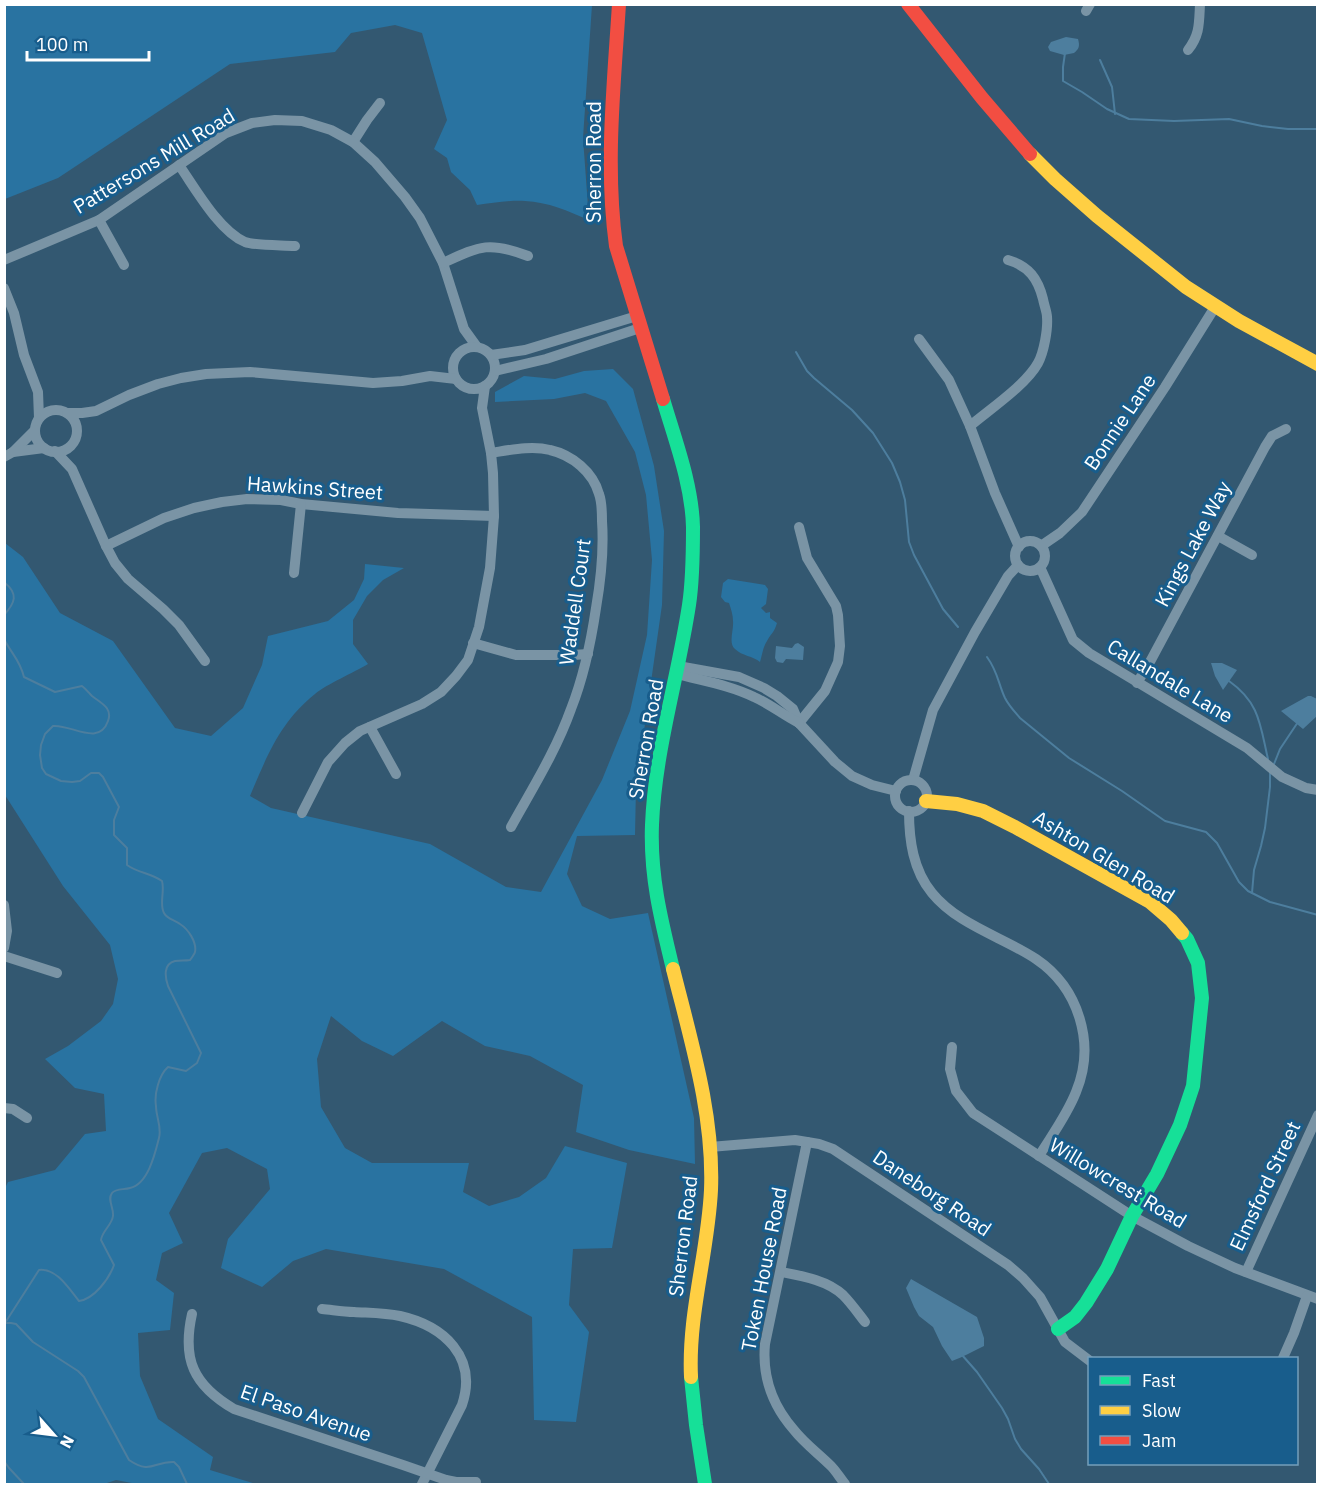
<svg xmlns="http://www.w3.org/2000/svg" width="1322" height="1489" viewBox="0 0 1322 1489" font-family="'IBM Plex Sans',sans-serif">
	<style>
		.green { fill: #2973a1 }
		.water { fill: #4d7e9e }
		.lines { fill: none; stroke-linecap: round; stroke-linejoin: round }
		.stream { stroke: #4d7e9e; stroke-width: 2 }
		.street { stroke: #7a94a5; stroke-width: 10 }
		.fast { stroke: #16e098; stroke-width: 14 }
		.slow { stroke: #ffcf43; stroke-width: 14 }
		.jam { stroke: #f24e42; stroke-width: 14 }
		.labels { text-anchor: middle; stroke-width: 6; stroke-linejoin: round; paint-order: stroke }
		.street-label { font-size: 20px; fill: #fff; stroke: #185d8c }
	</style>
	<rect width="100%" height="100%" fill="#335871"/>
	<g class="green">
		<path d="M5,4L592,5L583,138L589,220C568,211 548,202 525,201C510,200 493,203 477,205L470,190L451,172L447,158L434,149L447,120L422,33L395,25L351,33L335,52L230,64L58,178L5,199Z"/>
		<path d="M613,369L633,389L654,466L664,531L662,605L636,787L635,835L577,836L567,874L582,906L610,919L648,913L694,1118L695,1164L629,1150L576,1132L583,1085L530,1056L485,1046L442,1021L393,1056L362,1041L331,1016L317,1059L321,1107L345,1148L372,1163H469L463,1192L489,1206L519,1197L546,1178L565,1146L627,1163L612,1248L573,1249L569,1305L589,1332L576,1422L534,1420L532,1317L444,1269L326,1249L293,1261L262,1287L221,1268L228,1239L270,1189L267,1169L227,1148L202,1153L169,1213L183,1243L162,1253L156,1280L174,1293L170,1330L138,1333L140,1376L158,1419L213,1457L210,1470L256,1484H137L116,1480L104,1484H5V1188L8,1182L55,1170L85,1134L106,1131L104,1094L75,1088L45,1059L68,1046L101,1021L113,1004L118,979L110,945L63,886L5,795V543L23,557L60,613L113,641L175,728L211,736L243,708L262,665L268,636L328,621L354,600L364,579L365,564L404,568L383,580L367,596L353,620V644L368,664C353,673 327,684 315,694C280,722 267,756 250,796L271,808L430,844L506,887L541,892L602,780L630,711L647,635L652,560L646,495L635,452L606,401L585,393L554,399L495,402V392L524,376L555,379L584,371Z"/>
		<path d="M728,579L765,585L768,589L766,604L761,608L766,613L770,612V618L777,623C774,633 772,632 767,641C763,647 762,655 760,662C753,656 742,656 735,649C728,643 734,630 733,621C733,615 731,609 729,603L725,602L721,597L723,583Z"/>
	</g>
	<g class="water">
		<path d="M1066,37L1078,39C1080,46 1079,49 1074,53L1064,55L1050,51L1048,47L1051,42Z"/>
		<polygon points="798,643 804,647 803,660 786,659 783,663 777,662 775,658 776,646 792,648 795,644"/>
		<polygon points="1211,663 1222,663 1237,670 1223,690 1215,676"/>
		<polygon points="1308,696 1311,696 1317,699 1317,716 1303,729 1281,711"/>
		<path d="M911,1279L977,1317L984,1338V1346C973,1351 963,1357 952,1361L942,1346L933,1327L919,1316L914,1307L906,1288Z"/>
	</g>
	<g class="lines">
		<g class="stream">
			<polyline points="1065,53 1063,67 1063,81 1082,92 1107,109 1129,119 1174,121 1229,119 1262,126 1288,129 1318,129"/>
			<polyline points="1100,60 1112,87 1115,114"/>
			<polyline points="796,352 807,371 814,378 852,410 873,433 892,463 900,482 905,500 909,542 914,555 943,609 958,627"/>
			<path d="M4,582C19,594 15,603 4,615"/>
			<path d="M4,639C11,653 20,660 24,677L55,692L82,686C86,689 89,693 92,696C101,703 113,708 108,721C99,747 71,724 53,726L45,734L41,745L40,755L42,768L46,774L61,781L72,782L80,781L91,773H99L103,777L119,807L114,820V835L127,848V865C138,873 151,873 162,881C165,891 159,904 164,913C167,919 175,920 180,924C188,929 197,942 195,952C195,953 191,959 190,960C185,961 180,960 175,961C163,964 165,977 168,986L201,1053L197,1063L186,1071L168,1067C159,1075 154,1094 156,1106C156,1117 162,1127 159,1138C155,1154 148,1184 130,1188C124,1190 116,1188 112,1193C107,1200 114,1208 113,1216C112,1225 102,1231 101,1240L114,1265C109,1279 94,1299 79,1301C69,1289 57,1268 39,1270L5,1323"/>
			<path d="M987,657C998,672 998,683 1005,698C1009,706 1015,712 1020,718L1069,758L1122,791L1165,821L1206,832L1217,843L1239,882L1248,891L1270,902L1318,915"/>
			<path d="M1229,681C1260,703 1260,725 1268,759"/>
			<polyline points="1274,764 1280,749 1298,722"/>
			<polyline points="1252,893 1254,870 1261,846 1265,828 1270,787 1270,773"/>
			<path d="M4,1323H11L16,1324L33,1342L78,1371L84,1377L129,1460C151,1475 154,1461 174,1462L179,1467L187,1484"/>
			<polyline points="962,1355 977,1372 1002,1408 1008,1419 1015,1439 1021,1449 1039,1469 1049,1484"/>
			<polyline points="4,1461 9,1468 24,1484"/>
		</g>
		<g class="street">
			<polyline points="1086,11 1090,4"/>
			<path d="M1188,50C1200,35 1199,23 1200,4"/>
			<polyline points="353,142 367,120 380,103"/>
			<path d="M179,165C195,188 219,231 245,242C256,246 282,245 295,246"/>
			<polyline points="99,220 124,265"/>
			<polyline points="4,260 99,220 226,133 252,123 275,120 302,121 331,130 353,142 375,162 405,197 420,218 443,263 464,329 477,347"/>
			<path d="M443,263C480,246 489,241 528,256"/>
			<polyline points="4,288 14,313 24,355 38,392 39,418"/>
			<polyline points="919,339 949,380 970,426 995,493 1019,547"/>
			<circle cx="474" cy="368" r="21"/>
			<polyline points="491,355 525,350 637,316"/>
			<polyline points="495,371 546,359 640,328"/>
			<circle cx="56" cy="431" r="21"/>
			<polyline points="67,413 82,413 96,411 129,395 158,384 181,378 206,374 250,372 373,383 402,381 430,376 456,379"/>
			<path d="M970,426C990,409 1026,385 1038,363C1044,352 1048,329 1047,317C1047,312 1044,305 1043,299C1038,279 1029,266 1008,260"/>
			<polyline points="55,451 72,469 106,546 115,563 128,579 163,609 179,625 205,661"/>
			<polyline points="13,452 35,430"/>
			<path d="M491,453C510,450 532,445 550,450C572,455 593,472 599,494C602,502 602,512 602,521C604,550 601,579 596,608C591,642 584,676 571,709C556,751 532,789 511,827"/>
			<polyline points="4,457 13,452 44,448"/>
			<polyline points="799,527 807,558 836,606 838,615 840,646 838,662 825,691 799,723"/>
			<polyline points="1218,536 1252,555"/>
			<circle cx="1030" cy="556" r="15"/>
			<polyline points="106,546 164,518 194,508 222,502 247,499 281,500 301,504 398,513 494,516"/>
			<polyline points="1041,546 1060,533 1082,512 1165,387 1215,307"/>
			<polyline points="1040,567 1073,640 1089,653 1247,748 1282,777 1306,788 1318,790"/>
			<polyline points="294,573 301,504"/>
			<polyline points="473,643 516,655 573,655 588,654"/>
			<polyline points="678,666 739,677 764,688 777,696 793,709 799,723 835,762 852,776 872,785 896,791"/>
			<path d="M677,674C703,681 729,685 754,697C770,704 783,715 799,723"/>
			<polyline points="1137,683 1151,660 1265,447 1272,436 1286,429"/>
			<polyline points="370,727 396,774"/>
			<polyline points="913,780 933,710 975,632 1008,576 1018,565"/>
			<circle cx="911" cy="796" r="16"/>
			<path d="M909,811C909,840 913,870 932,893C958,925 1003,937 1036,959C1079,988 1096,1044 1076,1092C1067,1115 1052,1135 1039,1156"/>
			<polyline points="302,813 328,762 345,743 360,731 422,704 441,692 456,676 468,660 479,627 490,568 494,516 493,473 491,453 482,408 485,386"/>
			<polyline points="4,905 7,931 4,948"/>
			<polyline points="4,956 57,973"/>
			<polyline points="952,1047 950,1069 956,1091 973,1113 1132,1216 1188,1246 1235,1268 1318,1299"/>
			<polyline points="4,1108 13,1109 27,1118"/>
			<path d="M807,1142L765,1344C762,1377 772,1405 794,1430C804,1443 819,1454 831,1466C836,1471 840,1478 845,1484"/>
			<polyline points="710,1147 795,1140 819,1144 833,1149 1008,1265 1023,1278 1040,1297 1065,1342 1090,1361"/>
			<path d="M781,1272C802,1276 827,1280 843,1295C851,1303 858,1313 865,1322"/>
			<polyline points="1246,1272 1318,1115"/>
			<path d="M322,1309C333,1310 343,1312 354,1312C370,1313 385,1313 400,1316C444,1326 478,1357 462,1405L422,1484"/>
			<path d="M192,1314C182,1359 193,1385 234,1409L403,1465L446,1480L456,1482H476"/>
			<polyline points="1283,1358 1294,1333 1307,1296"/>
		</g>
		<g class="fast">
			<path d="M663,399C675,440 692,484 693,527C693,553 693,579 689,605C678,678 655,750 652,825C650,876 661,920 673,969"/>
			<polyline points="1058,1329 1075,1317 1086,1303 1107,1269 1132,1216 1157,1174 1180,1125 1193,1086 1202,998 1198,963 1187,939 1182,933"/>
			<polyline points="691,1377 696,1425 705,1484"/>
		</g>
		<g class="slow">
			<polyline points="1030,154 1055,179 1097,216 1186,287 1239,321 1318,364"/>
			<polyline points="926,801 957,804 983,811 1015,827 1150,902 1171,920 1182,933"/>
			<path d="M673,969C691,1041 714,1115 711,1190C708,1253 688,1313 691,1377"/>
		</g>
		<g class="jam">
			<path d="M619,4C614,84 605,166 616,246L663,399"/>
			<polyline points="908,4 982,98 1030,154"/>
		</g>
	</g>
	<g class="labels">
		<g class="street-label">
			<text transform="translate(154 161) rotate(-31)" y="7">Pattersons Mill Road</text>
			<text transform="translate(594 162) rotate(-90)" y="7">Sherron Road</text>
			<text transform="translate(1120 422) rotate(-56)" y="7">Bonnie Lane</text>
			<text transform="translate(315 488) rotate(4)" y="7">Hawkins Street</text>
			<text transform="translate(1193 544) rotate(-62)" y="7">Kings Lake Way</text>
			<text transform="translate(575 602) rotate(-82)" y="7">Waddell Court</text>
			<text transform="translate(1170 681) rotate(31)" y="7">Callandale Lane</text>
			<text transform="translate(646 739) rotate(-80)" y="7">Sherron Road</text>
			<text transform="translate(1104 857) rotate(31)" y="7">Ashton Glen Road</text>
			<text transform="translate(1118 1183) rotate(31)" y="7">Willowcrest Road</text>
			<text transform="translate(1265 1186) rotate(-65)" y="7">Elmsford Street</text>
			<text transform="translate(932 1193) rotate(34)" y="7">Daneborg Road</text>
			<text transform="translate(683 1236) rotate(-83)" y="7">Sherron Road</text>
			<text transform="translate(764 1269) rotate(-79)" y="7">Token House Road</text>
			<text transform="translate(306 1413) rotate(19)" y="7">El Paso Avenue</text>
		</g>
	</g>
	<rect width="1322" height="1489" fill="none" stroke="#ffffff" stroke-width="12"/>
	<rect x="1088" y="1357" width="210" height="108" fill="#185d8c" stroke="#749eba" stroke-width="1.5"/>
	<rect x="1100" y="1376" width="30" height="9" fill="#16e098" stroke="#749eba" stroke-width="1.5"/>
	<text x="1142" y="1387" font-size="18" fill="#ffffff">Fast</text>
	<rect x="1100" y="1406" width="30" height="9" fill="#ffcf43" stroke="#749eba" stroke-width="1.5"/>
	<text x="1142" y="1417" font-size="18" fill="#ffffff">Slow</text>
	<rect x="1100" y="1436" width="30" height="9" fill="#f24e42" stroke="#749eba" stroke-width="1.5"/>
	<text x="1142" y="1447" font-size="18" fill="#ffffff">Jam</text>
	<g transform="translate(54 1435) rotate(118)" stroke="#185d8c" stroke-width="4.5" paint-order="stroke">
	<path d="M0-4.5L10 22L0 15L-10 22Z" fill="#ffffff"/>
	<text y="-9" font-size="16" font-weight="bold" text-anchor="middle" fill="#ffffff">N</text>
	</g>
	<path d="M27 51v9h122v-9" fill="none" stroke="#ffffff" stroke-width="3"/>
	<text x="36" y="51" font-size="18" fill="#ffffff" stroke="#185d8c" stroke-width="4.5" paint-order="stroke">100 m</text>
</svg>
